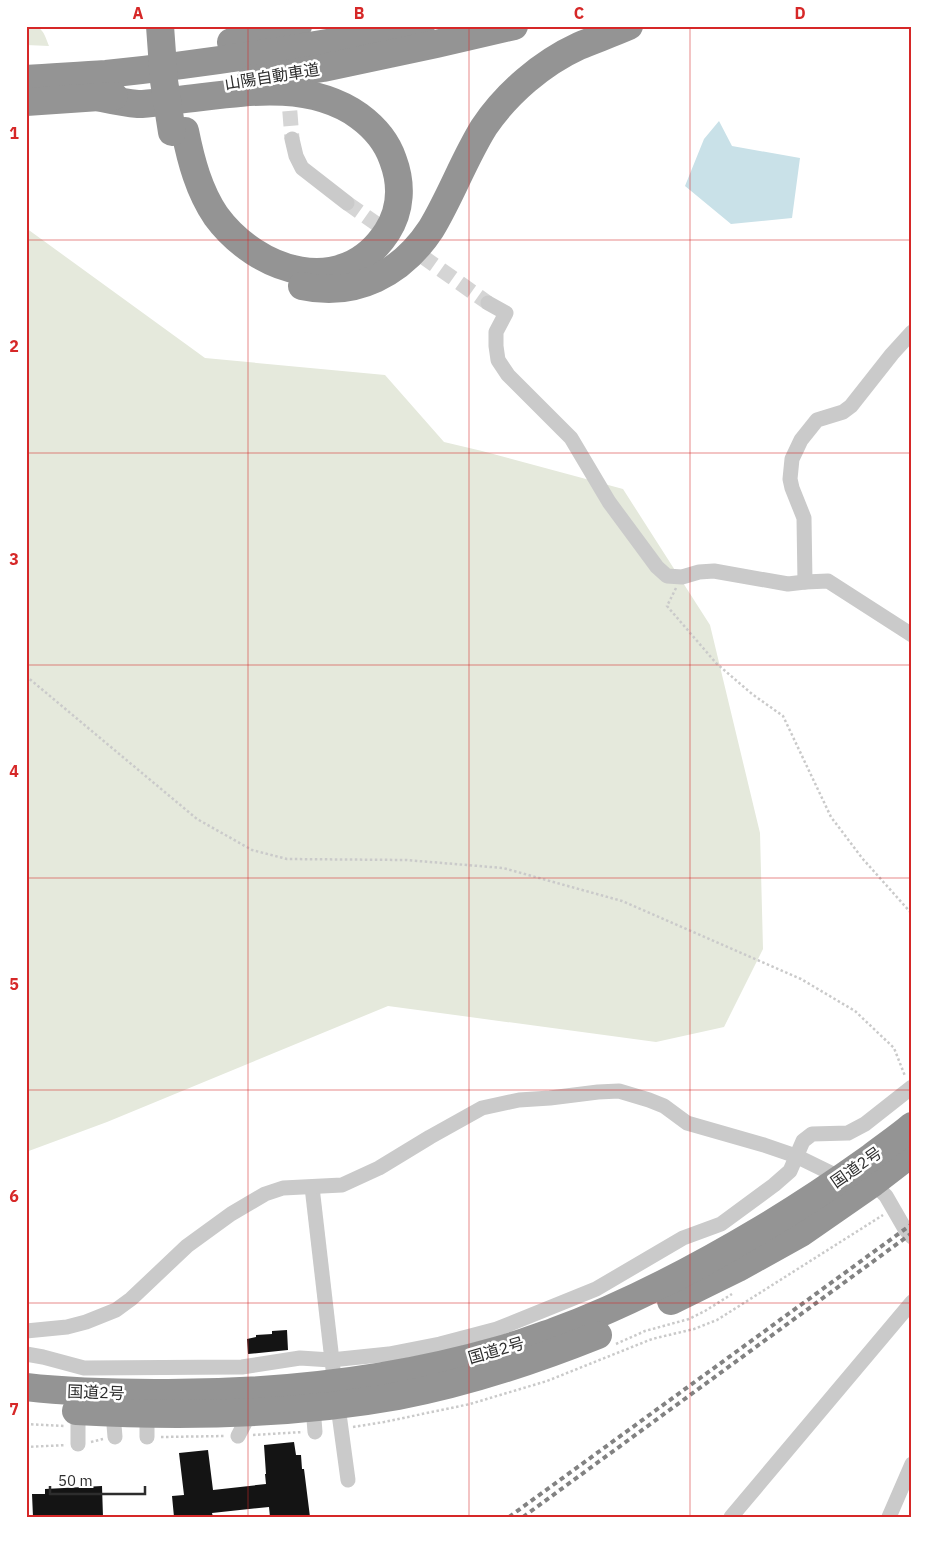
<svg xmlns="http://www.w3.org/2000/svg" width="938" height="1543" viewBox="0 0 938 1543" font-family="'IBM Plex Sans','Noto Sans JP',sans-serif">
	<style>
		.green { fill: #e5e9dc }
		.water { fill: #c9e1e8 }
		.building { fill: #141414 }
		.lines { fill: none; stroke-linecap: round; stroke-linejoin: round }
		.street-tunnel { stroke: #d5d5d5; stroke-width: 15; stroke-dasharray: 15 8; stroke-linecap: butt }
		.path { stroke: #cacaca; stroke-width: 2.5; stroke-dasharray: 2.5 2.5; stroke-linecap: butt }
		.street { stroke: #cacaca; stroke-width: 15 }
		.highway { stroke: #949494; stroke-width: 28 }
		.rail { stroke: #828282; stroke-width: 4; stroke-dasharray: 5 4; stroke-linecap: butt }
		.highway-bridge { stroke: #949494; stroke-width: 28 }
		.grid { fill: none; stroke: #d62828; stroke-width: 1; stroke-opacity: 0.55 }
		.labels { text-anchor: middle; stroke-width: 5; stroke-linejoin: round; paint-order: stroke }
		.street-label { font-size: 16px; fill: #2d2d2d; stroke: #fff }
		.neatline { fill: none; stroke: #d62828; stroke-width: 2 }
		.grid-label { font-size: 16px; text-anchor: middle; font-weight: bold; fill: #d62828 }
	</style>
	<rect width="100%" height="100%" fill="#fff"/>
	<g class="green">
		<path d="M26,26C43,26 43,31 49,46L26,45Z"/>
		<polygon points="26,228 205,358 385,375 444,442 482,451 623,489 710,625 760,833 763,949 724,1027 656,1042 388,1006 107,1122 26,1152"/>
	</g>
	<polygon class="water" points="719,121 732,146 800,158 792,218 731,224 685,186 704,139"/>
	<g class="building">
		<polygon points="287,1330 288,1350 248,1354 247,1339 256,1337 256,1335 272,1334 272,1331"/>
		<polygon points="294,1442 296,1455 301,1455 302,1469 304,1469 310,1517 270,1517 269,1507 212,1513 213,1517 174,1517 172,1496 184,1495 179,1453 208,1450 213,1490 266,1484 265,1474 266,1474 264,1445"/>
		<polygon points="102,1486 103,1517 33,1517 32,1494 45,1494 45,1489"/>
	</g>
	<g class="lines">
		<g class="street-tunnel">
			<polyline points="288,88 292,139"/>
			<polyline points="347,203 488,303"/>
		</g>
		<g class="path">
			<polyline points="676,588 667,606 716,663 752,694 783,716 831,817 862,858 912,914"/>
			<polyline points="26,676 197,819 252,850 287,859 406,860 503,868 622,901 801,979 855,1011 894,1048 905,1076"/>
			<polyline points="616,1344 645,1331 689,1319 705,1311 732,1294"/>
			<polyline points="26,1424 65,1426"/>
			<polyline points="353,1427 384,1422 470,1404 547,1381 652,1339 694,1329 717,1320 883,1215"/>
			<polyline points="253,1435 303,1432"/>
			<polyline points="161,1437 225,1436"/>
			<polyline points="91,1442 103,1439"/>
			<polyline points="26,1447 66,1445"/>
		</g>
		<g class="street">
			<polyline points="292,139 296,156 302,168 347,203"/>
			<polyline points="488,303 506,313 496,332 496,346 498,360 508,375 571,438 609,502 657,567 667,576 682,577 699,572 714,571 788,584 805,582 828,581 912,635"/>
			<polyline points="805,582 804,518 792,488 790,479 792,459 801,440 817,420 843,412 851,406 892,354 912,332"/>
			<polyline points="312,1187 333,1369"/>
			<polyline points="26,1331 67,1327 86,1322 116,1310 131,1299 187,1246 231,1214 265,1194 283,1188 342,1185 379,1168 430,1137 482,1108 519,1100 550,1098 598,1092 619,1091 649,1100 664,1106 687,1123 764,1145 796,1156 841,1178 873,1183 886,1196 905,1229 912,1237"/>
			<polyline points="26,1354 43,1357 84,1368 242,1367 300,1358 331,1360 389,1354 440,1344 497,1329 596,1289 683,1238 721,1224 774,1185 790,1171 803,1141 812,1134 848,1133 865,1124 912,1087"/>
			<polyline points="337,1399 348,1480"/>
			<polyline points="313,1407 315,1432"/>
			<polyline points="78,1411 78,1444"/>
			<polyline points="113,1413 115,1437"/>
			<polyline points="147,1414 147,1437"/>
			<polyline points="238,1436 250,1413"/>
			<polyline points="731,1517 912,1302"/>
			<polyline points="889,1517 912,1464"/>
		</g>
		<g class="highway">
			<polyline points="231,42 298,26"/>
			<path d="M26,79C53,77 79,76 106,74C212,63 317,46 421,26"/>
			<polyline points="251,79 323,68 436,44 514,26"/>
			<path d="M97,97C111,100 124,103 138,104C150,104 164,101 176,100C235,94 306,78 359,116C374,127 387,142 393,160C402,184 401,210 387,232C343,300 257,272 216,216C199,191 191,161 185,131"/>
			<polyline points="26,102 114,96"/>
			<path d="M302,286C356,298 402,273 431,229C451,196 464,159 484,127C507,93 542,63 579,46C596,39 613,33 629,26"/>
			<polyline points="671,1301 738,1268 801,1233 873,1183 912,1153"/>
			<path d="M26,1387C69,1392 112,1393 155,1393C271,1394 387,1382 499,1350C517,1345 535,1338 553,1332C627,1305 695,1269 762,1229C799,1207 835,1183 870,1158C884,1147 898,1138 912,1126"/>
			<path d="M76,1411C183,1417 293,1415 398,1396C467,1383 533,1361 598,1335"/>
		</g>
		<g class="rail">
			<polyline points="509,1517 912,1224"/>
			<polyline points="523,1517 912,1233"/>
		</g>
		<polyline class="highway-bridge" points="160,26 164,81 172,132"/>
	</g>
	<path class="grid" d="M248,26V1517M469,26V1517M690,26V1517M26,240H912M26,453H912M26,665H912M26,878H912M26,1090H912M26,1303H912"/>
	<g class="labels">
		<g class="street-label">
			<text transform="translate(272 76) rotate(-9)" y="6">山陽自動車道</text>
			<text transform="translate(856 1167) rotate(-35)" y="6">国道2号</text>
			<text transform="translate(496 1350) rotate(-16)" y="6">国道2号</text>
			<text transform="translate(96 1392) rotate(2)" y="6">国道2号</text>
		</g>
	</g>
	<rect width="938" height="1543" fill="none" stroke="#ffffff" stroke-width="55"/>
	<path d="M50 1486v8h95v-8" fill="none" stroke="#2d2d2d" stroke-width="2.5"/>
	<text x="58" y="1486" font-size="15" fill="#2d2d2d" stroke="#ffffff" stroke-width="4" paint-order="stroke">50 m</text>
	<rect x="28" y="28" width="882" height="1488" class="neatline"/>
	<g class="grid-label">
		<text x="138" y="19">A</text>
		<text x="359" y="19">B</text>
		<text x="579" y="19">C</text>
		<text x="800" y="19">D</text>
		<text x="14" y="139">1</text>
		<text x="14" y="352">2</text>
		<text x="14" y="565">3</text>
		<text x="14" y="777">4</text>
		<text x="14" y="990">5</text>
		<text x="14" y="1202">6</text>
		<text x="14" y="1415">7</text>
	</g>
</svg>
